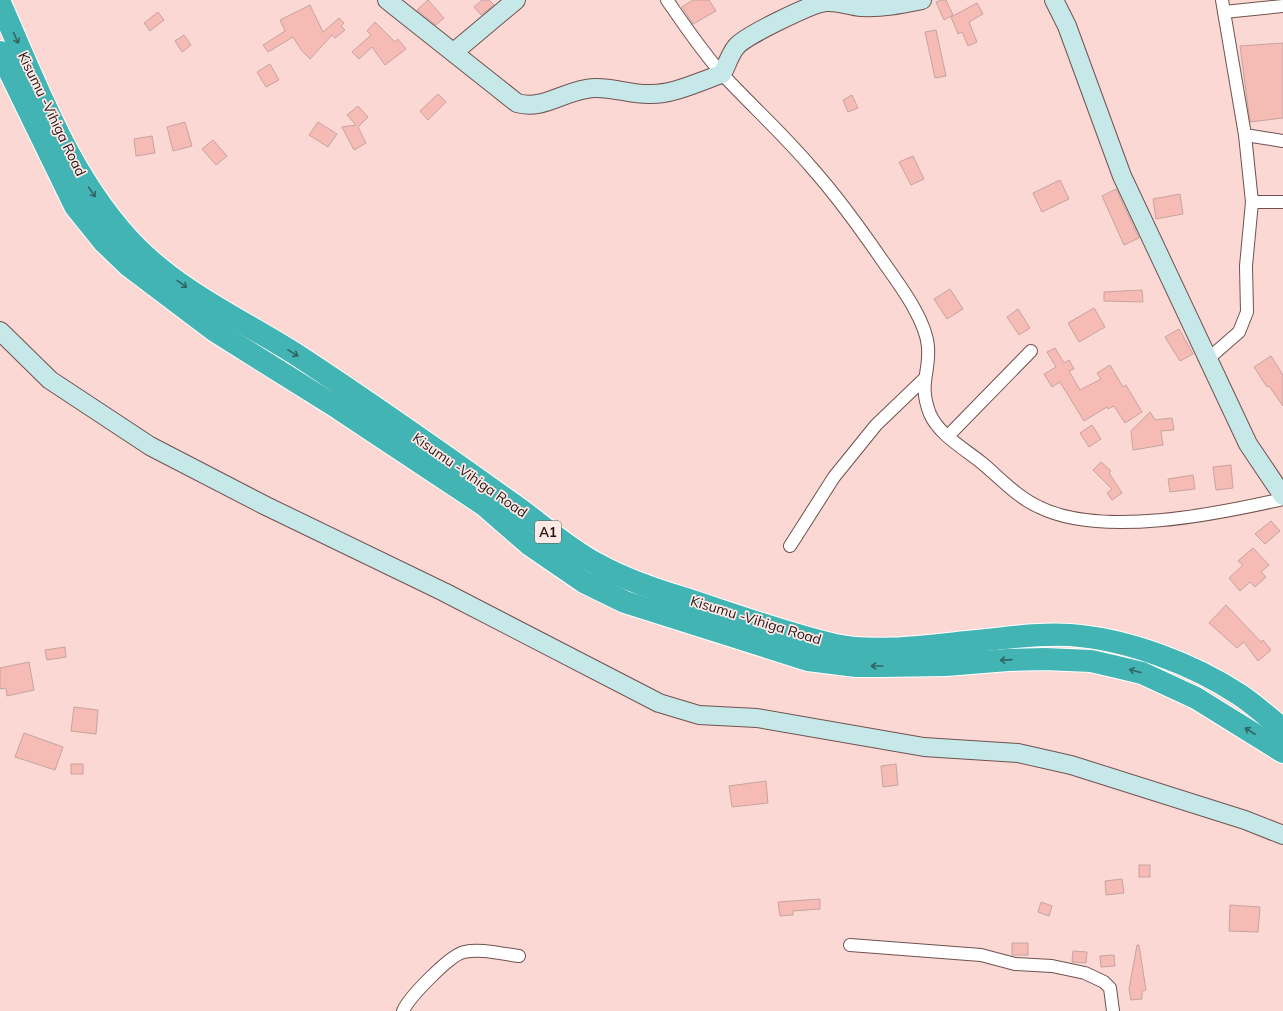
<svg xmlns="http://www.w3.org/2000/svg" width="1283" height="1011" viewBox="0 0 1283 1011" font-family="Mulish,sans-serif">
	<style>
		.building { fill: #f6bbb4; stroke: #c5a4a0 }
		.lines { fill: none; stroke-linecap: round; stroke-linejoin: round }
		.street-casing { stroke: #70524f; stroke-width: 14 }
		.secondary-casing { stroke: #70524f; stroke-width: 20 }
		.highway-casing { stroke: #fff; stroke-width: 24 }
		.street { stroke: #fff; stroke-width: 12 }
		.secondary { stroke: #c6e8e8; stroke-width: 18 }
		.highway { stroke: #42b4b4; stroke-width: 22 }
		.oneway { stroke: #326564 }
		.labels { text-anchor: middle; stroke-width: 3.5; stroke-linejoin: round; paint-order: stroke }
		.shield { fill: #ffe9e6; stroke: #645554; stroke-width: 1 }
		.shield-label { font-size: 13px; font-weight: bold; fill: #221615 }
		.street-label { font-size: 14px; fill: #221615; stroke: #ffe9e6 }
	</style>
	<rect width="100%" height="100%" fill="#fbd8d4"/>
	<g class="building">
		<polygon points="428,0 444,18 436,25 417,10"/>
		<polygon points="482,0 489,0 494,5 481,15 474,7"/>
		<polygon points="693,0 709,0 716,11 693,24 682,7"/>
		<polygon points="941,0 946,0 953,15 944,20 936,2"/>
		<polygon points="977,3 983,14 969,22 977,42 968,46 962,32 958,34 951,17"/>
		<polygon points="310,5 323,32 339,18 344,23 341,26 345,30 335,38 332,35 310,59 302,51 293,37 268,52 263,45 285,31 280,20"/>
		<polygon points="158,12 164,20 150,31 144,23"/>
		<polygon points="375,22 395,42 398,39 406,49 385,65 372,47 359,59 352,52 371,35 367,31"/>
		<polygon points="936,30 946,76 935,78 925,32"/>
		<polygon points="184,35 191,45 182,52 175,41"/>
		<polygon points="1283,43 1283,118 1250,122 1240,46"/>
		<polygon points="270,64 279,80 266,87 257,72"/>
		<polygon points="438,94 446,102 428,120 420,111"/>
		<polygon points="852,95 858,108 848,112 843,100"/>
		<polygon points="358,106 368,117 358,127 366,143 354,150 342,127 356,125 347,115"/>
		<polygon points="185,122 192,146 173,151 167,127"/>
		<polygon points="318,122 337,134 328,147 309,135"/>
		<polygon points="152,136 155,153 136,156 134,139"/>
		<polygon points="213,140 227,156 216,165 202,149"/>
		<polygon points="913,156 924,179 911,185 899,162"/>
		<polygon points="1060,180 1069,199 1042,212 1033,193"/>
		<polygon points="1116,189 1139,238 1124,245 1102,196"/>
		<polygon points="1180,194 1183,214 1156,219 1153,199"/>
		<polygon points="950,289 963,309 947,319 934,299"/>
		<polygon points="1142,290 1143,302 1104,301 1104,292"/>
		<polygon points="1094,308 1105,327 1079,342 1068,323"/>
		<polygon points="1018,309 1030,328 1019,335 1007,317"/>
		<polygon points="1179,329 1193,354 1180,361 1165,337"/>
		<polygon points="1055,348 1064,363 1069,360 1074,369 1069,371 1080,390 1101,379 1097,373 1110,365 1123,387 1126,385 1142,412 1125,423 1114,406 1108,409 1107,407 1084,421 1060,382 1052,387 1044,374 1056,367 1047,352"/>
		<polygon points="1271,356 1283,375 1283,406 1269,386 1267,387 1254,367"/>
		<polygon points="1150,412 1155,420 1172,418 1174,430 1161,431 1163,445 1133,450 1131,431"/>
		<polygon points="1092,425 1101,439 1089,447 1080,433"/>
		<polygon points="1101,462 1111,471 1109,473 1122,493 1112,500 1107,493 1112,489 1093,470"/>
		<polygon points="1231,465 1233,488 1216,490 1213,467"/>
		<polygon points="1193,475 1195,489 1170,492 1168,479"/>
		<polygon points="1271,521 1280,531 1265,544 1255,534"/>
		<polygon points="1253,548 1269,565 1261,572 1266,577 1255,587 1250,582 1240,591 1229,578 1243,565 1238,561"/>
		<polygon points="1226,605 1261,642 1263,640 1271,650 1258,661 1244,642 1237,648 1209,623"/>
		<polygon points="65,647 66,657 47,660 45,650"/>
		<polygon points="29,662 34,690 7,696 6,688 0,689 0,668"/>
		<polygon points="74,707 98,710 96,734 71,731"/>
		<polygon points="24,733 63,747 55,770 15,757"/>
		<rect x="71" y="764" width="12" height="10"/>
		<polygon points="896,764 898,785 883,787 881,766"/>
		<polygon points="766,781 768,803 732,807 729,786"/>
		<rect x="1139" y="865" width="11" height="12"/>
		<polygon points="1122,879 1124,893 1106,895 1105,881"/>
		<polygon points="820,899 820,909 793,911 793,915 780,916 778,902"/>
		<polygon points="1041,902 1052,906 1049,916 1038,912"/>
		<polygon points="1230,905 1260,907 1258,932 1229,931"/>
		<rect x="1012" y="943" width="16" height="12"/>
		<polygon points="1137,945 1139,945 1146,990 1142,991 1142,999 1131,1000 1129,989"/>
		<polygon points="1073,951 1087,952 1086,963 1072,962"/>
		<polygon points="1114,955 1115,966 1101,967 1100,956"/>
	</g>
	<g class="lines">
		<defs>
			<g id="street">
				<path d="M667,0C685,26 703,53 724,76C752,106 784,135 811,167C837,196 860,228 882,260C898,283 926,319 928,347C930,374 918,384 930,414C939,435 965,449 982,463C1000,478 1017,497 1039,507C1101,538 1217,514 1283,499"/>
				<polyline points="1224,12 1283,6"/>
				<polyline points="1245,135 1283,141"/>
				<polyline points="1252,202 1283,202"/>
				<polyline points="1208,359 1239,332 1247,312 1246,266 1252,202 1245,135 1222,0"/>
				<polyline points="948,436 1031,351"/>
				<polyline points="790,546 834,477 876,425 924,379"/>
				<polyline points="850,945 981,955 1015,964 1052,966 1085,973 1104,982 1110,988 1113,1011"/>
				<path d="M403,1011C409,997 450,955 464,952C481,948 502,954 519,956"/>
			</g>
			<g id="secondary">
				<path d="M387,0L517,103C544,111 566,89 594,88C613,87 632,95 651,94C675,94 700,81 722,74C727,65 730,54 736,47C744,36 813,3 826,2C838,1 849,6 862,7C883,8 902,4 922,0"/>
				<polyline points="1054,0 1067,26 1122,176 1248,444 1283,496"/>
				<polyline points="454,52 516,0"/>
				<polyline points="0,331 50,380 150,446 266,506 444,592 659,703 699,715 757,718 924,747 1018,753 1071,765 1245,820 1283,835"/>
			</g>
			<g id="highway">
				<path d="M0,3C38,88 70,180 137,248C184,295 246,322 300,357C373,405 444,455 514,505C542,525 567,548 597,564C633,584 669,593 707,606C749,620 792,635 835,645C876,654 934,645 976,641C1007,638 1039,633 1070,635C1127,639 1193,664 1240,695C1255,705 1269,718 1283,729"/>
				<polyline points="0,52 75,206 104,242 129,266 215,331 338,408 484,505 530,545 584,582 625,602 808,660 856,666 882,666 946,665 1008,660 1045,659 1091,661 1117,667 1142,673 1196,698 1283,752"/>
			</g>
		</defs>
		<use href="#street" class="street-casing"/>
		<use href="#secondary" class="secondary-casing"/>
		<use href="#highway" class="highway-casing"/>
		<use href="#street" class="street"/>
		<use href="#secondary" class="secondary"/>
		<use href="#highway" class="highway"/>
	</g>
	<defs><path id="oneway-shaft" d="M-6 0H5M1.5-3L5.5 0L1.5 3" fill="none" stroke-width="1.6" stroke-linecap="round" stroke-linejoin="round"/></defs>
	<g class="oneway">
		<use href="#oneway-shaft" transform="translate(16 38) rotate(66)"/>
		<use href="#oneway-shaft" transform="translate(92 192) rotate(54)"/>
		<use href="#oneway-shaft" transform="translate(182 284) rotate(36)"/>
		<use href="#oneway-shaft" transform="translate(293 353) rotate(31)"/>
		<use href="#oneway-shaft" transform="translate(1006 660) rotate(176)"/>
		<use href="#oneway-shaft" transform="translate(877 666) rotate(180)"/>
		<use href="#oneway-shaft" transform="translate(1135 671) rotate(-165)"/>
		<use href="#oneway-shaft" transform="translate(1250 731) rotate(-147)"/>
	</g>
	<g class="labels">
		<rect class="shield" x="535" y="521" width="26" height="22" rx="3"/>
		<g class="shield-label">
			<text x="548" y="537">A1</text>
		</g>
		<g class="street-label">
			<text transform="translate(52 114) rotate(64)" y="5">Kisumu -Vihiga Road</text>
			<text transform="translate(470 475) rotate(35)" y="5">Kisumu -Vihiga Road</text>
			<text transform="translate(756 620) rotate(17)" y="5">Kisumu -Vihiga Road</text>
		</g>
	</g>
</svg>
